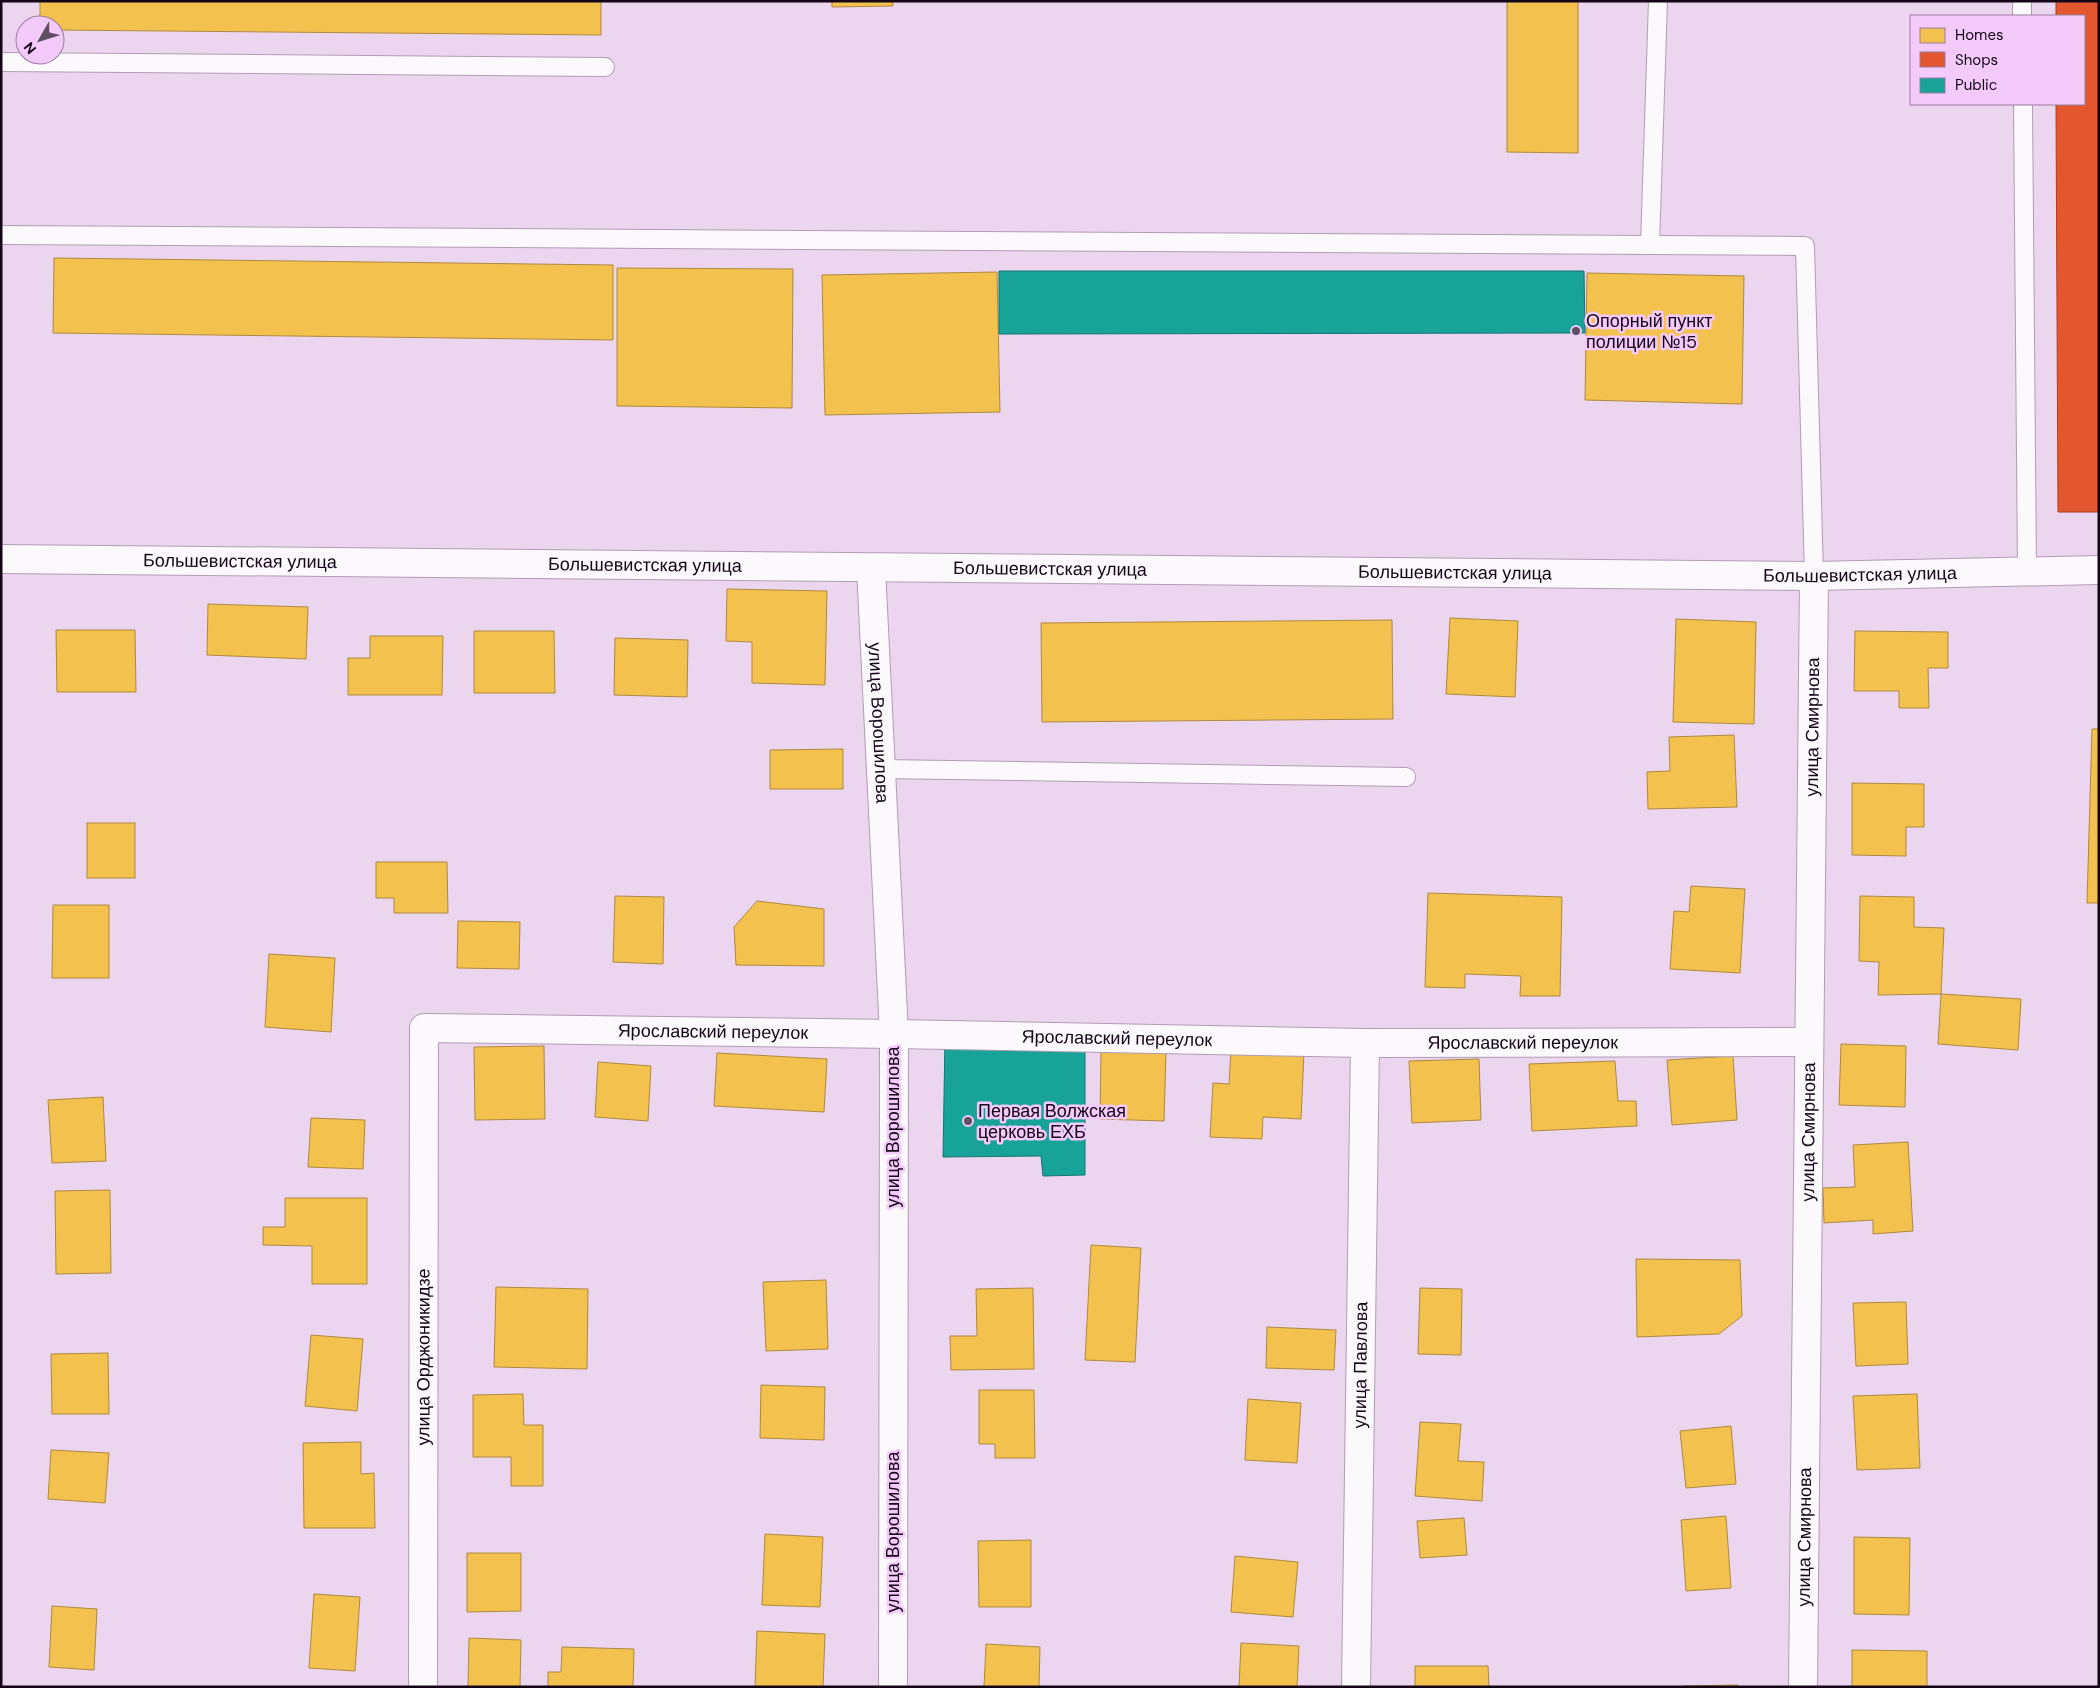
<svg xmlns="http://www.w3.org/2000/svg" width="2100" height="1688" viewBox="0 0 2100 1688" font-family="'DM Sans',sans-serif">
	<style>
		.homes { fill: #f2c14e; stroke: #af893e }
		.shops { fill: #e4572e; stroke: #a63f27 }
		.public { fill: #17a398; stroke: #167471 }
		.lines { fill: none; stroke-linecap: round; stroke-linejoin: round }
		.service-casing { stroke: #b09db2; stroke-width: 20 }
		.minor-casing { stroke: #b09db2; stroke-width: 30 }
		.service { stroke: #fcf9fd; stroke-width: 18 }
		.minor { stroke: #fcf9fd; stroke-width: 28 }
		.poi-dot { fill: #604e63; stroke: #f4cafa; stroke-width: 2 }
		.labels { text-anchor: middle; stroke-width: 5; stroke-linejoin: round; paint-order: stroke }
		.poi-label { font-size: 18px; fill: #140617; stroke: #f4cafa; text-anchor: start }
		.street-label { font-size: 18px; fill: #140617; stroke: #f4cafa }
	</style>
	<rect width="100%" height="100%" fill="#ecd5ef"/>
	<g class="homes">
		<polygon points="40,1 601,1 601,35 55,30 55,25 40,25"/>
		<polygon points="832,1 893,1 893,6 832,7"/>
		<polygon points="1507,1 1578,1 1578,153 1507,152"/>
		<polygon points="54,258 613,265 613,340 53,333"/>
		<polygon points="617,268 793,269 792,408 617,406"/>
		<polygon points="997,272 1000,412 825,415 822,275"/>
		<polygon points="1587,273 1744,276 1742,404 1585,400"/>
		<polygon points="727,589 827,591 825,685 752,683 752,642 726,641"/>
		<polygon points="208,604 308,607 306,659 207,655"/>
		<polygon points="1450,618 1518,621 1515,697 1446,694"/>
		<polygon points="1676,619 1756,622 1754,724 1673,722"/>
		<polygon points="1392,620 1393,719 1042,722 1041,623"/>
		<polygon points="56,630 135,630 136,692 57,692"/>
		<polygon points="474,631 554,631 555,693 474,693"/>
		<polygon points="1855,631 1948,632 1948,668 1928,668 1929,708 1899,708 1899,691 1854,691"/>
		<polygon points="370,636 443,636 442,695 348,695 348,658 370,658"/>
		<polygon points="615,638 688,640 687,697 614,695"/>
		<polygon points="2092,729 2099,729 2099,903 2087,903"/>
		<polygon points="1734,735 1737,807 1648,809 1647,772 1670,771 1669,737"/>
		<polygon points="843,749 843,789 770,789 770,750"/>
		<polygon points="1852,783 1924,784 1924,827 1906,827 1906,856 1852,855"/>
		<rect x="87" y="823" width="48" height="55"/>
		<polygon points="376,862 447,862 448,913 394,913 394,898 376,898"/>
		<polygon points="1691,886 1745,889 1740,973 1670,969 1674,911 1689,912"/>
		<polygon points="1428,893 1562,897 1560,996 1520,996 1521,976 1465,974 1465,988 1425,987"/>
		<polygon points="615,896 664,897 663,964 613,962"/>
		<polygon points="1860,896 1914,897 1914,927 1944,928 1941,994 1878,995 1879,962 1859,961"/>
		<polygon points="757,901 824,909 824,966 736,965 734,927"/>
		<polygon points="53,905 109,905 109,978 52,978"/>
		<polygon points="458,921 520,922 519,969 457,968"/>
		<polygon points="269,954 335,958 331,1032 265,1027"/>
		<polygon points="1941,994 2021,999 2018,1050 1938,1044"/>
		<polygon points="1841,1044 1906,1046 1905,1107 1839,1105"/>
		<polygon points="544,1046 545,1119 475,1120 474,1047"/>
		<polygon points="1231,1049 1304,1052 1301,1119 1263,1117 1262,1139 1210,1137 1213,1083 1229,1084"/>
		<polygon points="1101,1050 1166,1052 1164,1121 1100,1119"/>
		<polygon points="717,1053 827,1059 824,1112 714,1106"/>
		<polygon points="1733,1056 1737,1120 1672,1125 1667,1060"/>
		<polygon points="1479,1059 1481,1120 1412,1123 1409,1061"/>
		<polygon points="1615,1061 1618,1101 1636,1101 1637,1126 1532,1131 1529,1064"/>
		<polygon points="598,1062 651,1066 648,1121 595,1117"/>
		<polygon points="103,1097 106,1161 52,1163 48,1100"/>
		<polygon points="311,1118 365,1120 363,1169 308,1167"/>
		<polygon points="1908,1142 1913,1231 1873,1234 1873,1220 1824,1223 1823,1188 1855,1187 1853,1145"/>
		<polygon points="110,1190 111,1273 56,1274 55,1191"/>
		<polygon points="285,1198 367,1198 367,1284 312,1284 312,1246 263,1245 263,1227 285,1227"/>
		<polygon points="1091,1245 1141,1248 1135,1362 1085,1360"/>
		<polygon points="1636,1259 1740,1260 1742,1316 1719,1334 1637,1337"/>
		<polygon points="826,1280 828,1349 766,1351 763,1282"/>
		<polygon points="496,1287 588,1289 587,1369 494,1367"/>
		<polygon points="1033,1288 1034,1369 951,1370 950,1336 977,1336 976,1289"/>
		<polygon points="1420,1288 1462,1289 1461,1355 1418,1354"/>
		<polygon points="1906,1302 1908,1364 1856,1366 1853,1303"/>
		<polygon points="1267,1327 1336,1330 1334,1370 1266,1368"/>
		<polygon points="311,1335 363,1339 357,1411 305,1406"/>
		<polygon points="108,1353 109,1414 52,1414 51,1354"/>
		<polygon points="761,1385 825,1387 824,1440 760,1438"/>
		<polygon points="979,1390 1034,1390 1035,1458 995,1458 995,1444 979,1444"/>
		<polygon points="523,1394 524,1425 543,1425 543,1486 511,1486 511,1457 473,1457 473,1395"/>
		<polygon points="1917,1394 1920,1468 1857,1470 1853,1396"/>
		<polygon points="1248,1399 1301,1403 1297,1463 1245,1460"/>
		<polygon points="1420,1422 1461,1424 1458,1461 1484,1462 1482,1501 1415,1496"/>
		<polygon points="1731,1426 1736,1484 1686,1488 1680,1431"/>
		<polygon points="361,1442 361,1474 374,1473 375,1528 304,1528 303,1443"/>
		<polygon points="51,1450 109,1453 105,1503 48,1499"/>
		<polygon points="1726,1516 1731,1588 1686,1591 1681,1520"/>
		<polygon points="1464,1518 1467,1555 1420,1558 1417,1521"/>
		<polygon points="765,1534 823,1537 820,1607 762,1605"/>
		<polygon points="1854,1537 1910,1538 1909,1615 1854,1614"/>
		<polygon points="1031,1540 1031,1607 979,1607 978,1541"/>
		<polygon points="467,1553 521,1553 521,1611 467,1612"/>
		<polygon points="1235,1556 1298,1562 1293,1617 1231,1612"/>
		<polygon points="314,1594 360,1597 355,1671 309,1668"/>
		<polygon points="52,1606 97,1609 94,1670 49,1667"/>
		<polygon points="757,1631 825,1634 823,1687 755,1687"/>
		<polygon points="469,1638 521,1640 520,1687 468,1687"/>
		<polygon points="1241,1643 1299,1646 1297,1687 1239,1687"/>
		<polygon points="986,1644 1040,1647 1039,1687 984,1687"/>
		<polygon points="562,1647 634,1649 633,1687 548,1687 548,1672 561,1672"/>
		<polygon points="1852,1650 1927,1651 1927,1687 1852,1687"/>
		<polygon points="1415,1666 1488,1666 1489,1687 1415,1687"/>
		<polygon points="1738,1685 1738,1687 1683,1687 1683,1686"/>
	</g>
	<polygon class="shops" points="2056,1 2099,1 2099,512 2058,512 2056,104 2084,104 2084,16 2056,16"/>
	<g class="public">
		<polygon points="999,271 1584,271 1585,333 999,334"/>
		<polygon points="945,1037 1085,1040 1085,1175 1043,1176 1041,1156 943,1157"/>
	</g>
	<g class="lines">
		<defs>
			<g id="service">
				<polyline points="2022,1 2022,16"/>
				<polyline points="1,62 605,67"/>
				<polyline points="2023,104 2027,571"/>
				<polyline points="1,235 1805,246 1814,576"/>
				<polyline points="1650,245 1658,1"/>
				<polyline points="881,769 1406,777"/>
			</g>
			<g id="minor">
				<path id="s1" d="M1,559L1814,576L2099,570"/>
				<path id="s2" d="M871,568L894,1034L893,1687"/>
				<path id="s3" d="M423,1687L424,1028L894,1034L1365,1043L1809,1042"/>
				<path id="s4" d="M1356,1687L1365,1043"/>
				<path id="s5" d="M1803,1687L1814,576"/>
			</g>
		</defs>
		<use href="#service" class="service-casing"/>
		<use href="#minor" class="minor-casing"/>
		<use href="#service" class="service"/>
		<use href="#minor" class="minor"/>
	</g>
	<g class="poi-dot">
		<circle cx="1576" cy="331" r="5"/>
		<circle cx="968" cy="1121" r="5"/>
	</g>
	<g class="labels">
		<g class="poi-label">
			<text x="1586" y="327">Опорный пункт<tspan x="1586" dy="21">полиции №15</tspan></text>
			<text x="978" y="1117">Первая Волжская<tspan x="978" dy="21">церковь ЕХБ</tspan></text>
		</g>
		<g class="street-label">
			<text dy="6" stroke="none"><textPath href="#s1" startOffset="239">Большевистская улица</textPath></text>
			<text dy="6" stroke="none"><textPath href="#s1" startOffset="644">Большевистская улица</textPath></text>
			<text dy="6" stroke="none"><textPath href="#s1" startOffset="1049">Большевистская улица</textPath></text>
			<text dy="6" stroke="none"><textPath href="#s1" startOffset="1454">Большевистская улица</textPath></text>
			<text dy="6" stroke="none"><textPath href="#s1" startOffset="1859">Большевистская улица</textPath></text>
			<text dy="6" stroke="none"><textPath href="#s2" startOffset="155">улица Ворошилова</textPath></text>
			<text dy="6" stroke="none"><textPath href="#s5" startOffset="960">улица Смирнова</textPath></text>
			<text dy="6" stroke="none"><textPath href="#s3" startOffset="948">Ярославский переулок</textPath></text>
			<text dy="6" stroke="none"><textPath href="#s3" startOffset="1352">Ярославский переулок</textPath></text>
			<text dy="6" stroke="none"><textPath href="#s3" startOffset="1758">Ярославский переулок</textPath></text>
			<text transform="translate(893 1127) rotate(-90)" y="6">улица Ворошилова</text>
			<text dy="6" stroke="none"><textPath href="#s5" startOffset="555">улица Смирнова</textPath></text>
			<text dy="6" stroke="none"><textPath href="#s3" startOffset="330">улица Орджоникидзе</textPath></text>
			<text dy="6" stroke="none"><textPath href="#s4" startOffset="322">улица Павлова</textPath></text>
			<text transform="translate(893 1532) rotate(-90)" y="6">улица Ворошилова</text>
			<text dy="6" stroke="none"><textPath href="#s5" startOffset="150">улица Смирнова</textPath></text>
		</g>
	</g>
	<rect width="2100" height="1688" fill="none" stroke="#140617" stroke-width="5"/>
	<rect x="1910" y="15" width="175" height="90" fill="#f4cafa" stroke="#9a7c9f"/>
	<rect x="1920" y="28" width="25" height="15" fill="#f2c14e" stroke="#9a7c9f"/>
	<text x="1955" y="40" font-size="15" fill="#140617">Homes</text>
	<rect x="1920" y="52" width="25" height="15" fill="#e4572e" stroke="#9a7c9f"/>
	<text x="1955" y="65" font-size="15" fill="#140617">Shops</text>
	<rect x="1920" y="78" width="25" height="15" fill="#17a398" stroke="#9a7c9f"/>
	<text x="1955" y="90" font-size="15" fill="#140617">Public</text>
	<g transform="translate(40 40) rotate(231)"><circle r="24" fill="#f4cafa" stroke="#9a7c9f"/>
	<path d="M0-4L9 19L0 12L-9 19Z" fill="#604e63"/>
	<text y="-8" font-size="14" font-weight="bold" text-anchor="middle" fill="#140617">N</text>
	</g>
</svg>
